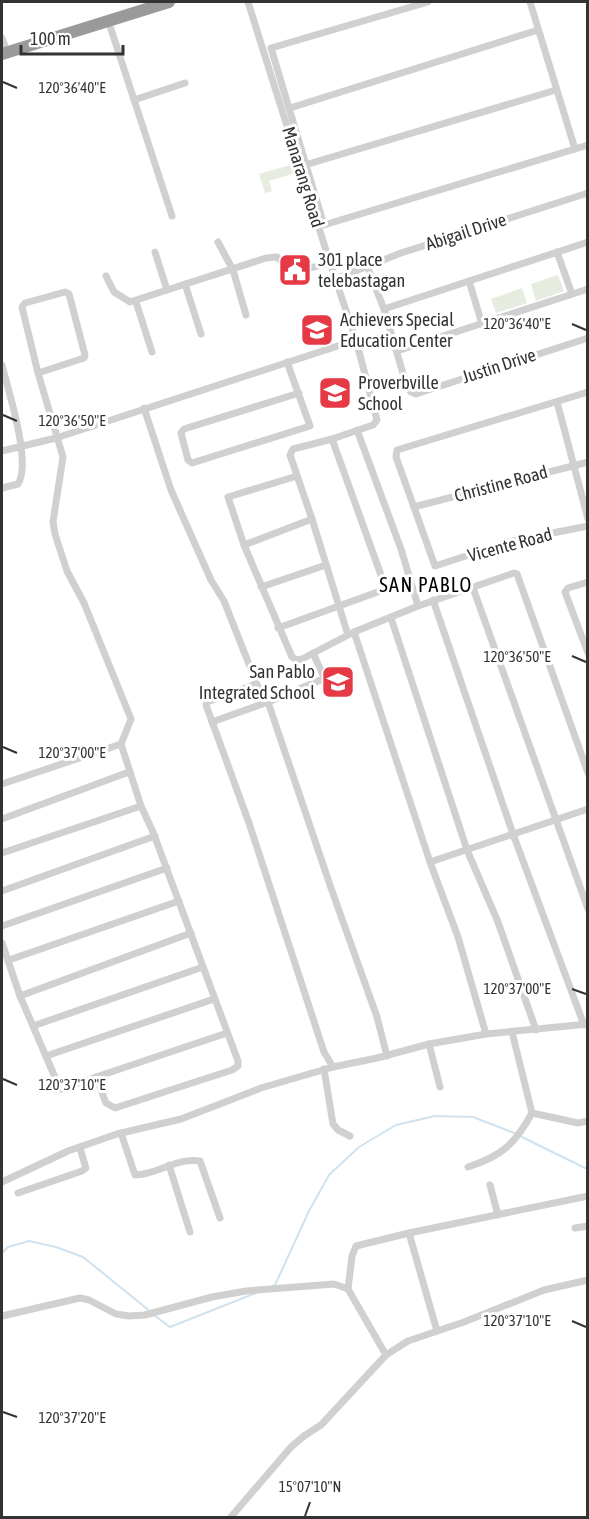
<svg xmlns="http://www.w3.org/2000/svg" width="589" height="1519" viewBox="0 0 589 1519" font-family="'Asap Condensed',sans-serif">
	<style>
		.green { fill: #e6ecdf }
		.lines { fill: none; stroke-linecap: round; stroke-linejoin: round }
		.stream { stroke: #cfe2ee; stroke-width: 2 }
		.street { stroke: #d0d0d0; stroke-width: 7 }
		.highway { stroke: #9a9a9a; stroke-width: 12 }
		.ticks { fill: none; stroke: #333; stroke-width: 2 }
		.labels { text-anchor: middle; stroke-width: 6; stroke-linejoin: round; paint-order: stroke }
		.street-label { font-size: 18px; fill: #333; stroke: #fff }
		.poi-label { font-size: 18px; fill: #333; stroke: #fff; text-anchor: start }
		.neighbourhood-label { font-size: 20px; letter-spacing: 1.5px; fill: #000; stroke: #fff }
		.ticks-label { font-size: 15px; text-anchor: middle; fill: #333; stroke: #fff; stroke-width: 6; stroke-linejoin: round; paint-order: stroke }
	</style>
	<rect width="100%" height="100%" fill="#fff"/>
	<g class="green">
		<polygon points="293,164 295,173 269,181 272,191 265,193 259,174"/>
		<polygon points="558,275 564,291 536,301 531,284"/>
		<polygon points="522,288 527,303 496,313 491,299"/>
	</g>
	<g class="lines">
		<g class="stream">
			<polyline points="522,1137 585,1168 588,1167"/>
			<polyline points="2,1253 8,1247 29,1241 56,1247 83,1257 151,1312"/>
			<polyline points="273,1286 275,1285 309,1211 329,1175 359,1147 396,1125 435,1116 473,1117 514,1133"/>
			<polyline points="155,1316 170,1327 256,1293"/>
		</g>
		<g class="street">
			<polyline points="248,2 330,263 356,340 377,420 373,425 332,439 293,449 290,455 312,519 348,635"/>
			<polyline points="428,2 271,48 324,225 588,145"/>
			<polyline points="530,2 575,149"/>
			<polyline points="108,20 172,216"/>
			<polyline points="2,38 7,52"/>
			<polyline points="134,100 185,83"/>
			<polyline points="290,108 538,30"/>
			<polyline points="305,165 556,90"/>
			<polyline points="218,242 233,270 246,315"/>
			<polyline points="155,252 167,290"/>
			<polyline points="557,252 572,294"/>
			<polyline points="367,266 384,309 407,387 411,392 416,394 588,338"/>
			<path d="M106,276L114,292L130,302L266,258L277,257C293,275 310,268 330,263"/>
			<polyline points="335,279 401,253 588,193"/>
			<polyline points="469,281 482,324"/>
			<polyline points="185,284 201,334"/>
			<polyline points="136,302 152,352"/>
			<polyline points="384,309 588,242"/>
			<polyline points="397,351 588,289"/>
			<polyline points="287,362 310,426 192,463 188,460 181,433 184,429 299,393"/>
			<path d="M2,365C8,390 32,463 18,484L2,488"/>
			<polyline points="588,392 397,450 396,457 435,566 512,541 588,526"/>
			<polyline points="557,402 588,519"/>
			<polyline points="144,408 171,490 211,580 224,601 260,692"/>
			<polyline points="357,430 401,549 418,606"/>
			<polyline points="332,439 386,589"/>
			<polyline points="2,451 56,438 356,340"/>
			<polyline points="297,476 228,497 244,545 292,657 297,660 302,659 354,632 418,606 514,573 517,574 588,773"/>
			<polyline points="414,507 588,462"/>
			<polyline points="244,545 312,519"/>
			<polyline points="588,582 568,588 565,592 588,653"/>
			<polyline points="261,587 326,565"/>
			<polyline points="473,588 588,909"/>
			<polyline points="433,600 513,834 584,1025"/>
			<polyline points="391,618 467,850 498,922 536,1030"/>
			<polyline points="278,628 386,589 410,582"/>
			<polyline points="354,632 430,862 458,937 486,1034"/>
			<polyline points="256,684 207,702 206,705 249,823 324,1052 333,1067"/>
			<polyline points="268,702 331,888 377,1017 387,1056"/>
			<polyline points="212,722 268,702 323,679 324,677 313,653"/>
			<polyline points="2,784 121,744 131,719 84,603 67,571 55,534 53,522 63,457 38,373 22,307 25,303 65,292 69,294 85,355 84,358 38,373"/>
			<polyline points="2,819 129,772"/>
			<polyline points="2,853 141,806"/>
			<polyline points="430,862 588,809"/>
			<polyline points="2,891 155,836"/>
			<polyline points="2,926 167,868"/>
			<polyline points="2,943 20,996 60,1089 64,1089 96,1077 106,1103 115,1108 232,1070 238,1066 238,1061 153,832 141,806 121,744"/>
			<polyline points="9,960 179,901"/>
			<polyline points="20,996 191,933"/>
			<polyline points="33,1026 203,967"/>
			<polyline points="512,1032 532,1113 578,1123 588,1121"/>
			<polyline points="429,1044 440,1087"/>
			<polyline points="46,1056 214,999"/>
			<polyline points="324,1069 333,1124 338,1130 350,1136"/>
			<polyline points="96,1077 227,1033"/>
			<path d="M121,1133L135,1175C157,1175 177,1157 200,1161L220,1218"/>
			<polyline points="169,1165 190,1232"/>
			<path d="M468,1167C502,1156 515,1144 532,1113"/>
			<polyline points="2,1182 68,1151 117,1134 181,1119 261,1088 333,1067 377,1058 429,1044 486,1034 588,1024"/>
			<polyline points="490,1185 498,1215"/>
			<polyline points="18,1193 82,1171 86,1168 85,1165 80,1148"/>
			<polyline points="575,1228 588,1226"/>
			<polyline points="409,1233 437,1331"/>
			<polyline points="348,1289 352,1256 356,1246 409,1233 588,1196"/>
			<polyline points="2,1316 80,1298 89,1300 116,1314 129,1316 145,1315 212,1297 246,1291 334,1284 348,1289 386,1355"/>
			<polyline points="230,1518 291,1447 304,1436 321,1425 386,1355 408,1341 464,1322 544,1290 588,1280"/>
		</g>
		<polyline class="highway" points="2,54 169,2"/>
	</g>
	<path class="ticks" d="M3,82L17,88M572,324L586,330M3,415L17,421M572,656L586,662M3,747L17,753M572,989L586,994M3,1079L17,1085M572,1321L586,1327M3,1412L17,1417M305,1516L310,1502"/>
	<defs>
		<symbol id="civic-square" viewBox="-11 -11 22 22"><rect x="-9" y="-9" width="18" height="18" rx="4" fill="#e63946" stroke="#fff"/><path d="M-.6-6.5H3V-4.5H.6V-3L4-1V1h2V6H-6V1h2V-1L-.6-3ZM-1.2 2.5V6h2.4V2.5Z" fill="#fff"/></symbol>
		<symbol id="school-square" viewBox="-11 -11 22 22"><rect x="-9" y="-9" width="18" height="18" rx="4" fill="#e63946" stroke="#fff"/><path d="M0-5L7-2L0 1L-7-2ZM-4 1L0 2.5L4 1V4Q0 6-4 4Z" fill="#fff"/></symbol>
	</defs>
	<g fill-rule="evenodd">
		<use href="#civic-square" x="276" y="251" width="38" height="38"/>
		<use href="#school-square" x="298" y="311" width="38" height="38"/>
		<use href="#school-square" x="316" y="374" width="38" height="38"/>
		<use href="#school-square" x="319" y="663" width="38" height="38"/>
	</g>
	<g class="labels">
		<g class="street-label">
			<text transform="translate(303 177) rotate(73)" y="6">Manarang Road</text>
			<text transform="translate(466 232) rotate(-18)" y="6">Abigail Drive</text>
			<text transform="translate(499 366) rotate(-18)" y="6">Justin Drive</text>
			<text transform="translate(501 484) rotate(-15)" y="6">Christine Road</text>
			<text transform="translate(510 545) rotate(-15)" y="6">Vicente Road</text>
		</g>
		<g class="poi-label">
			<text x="318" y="266">301 place<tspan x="318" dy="21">telebastagan</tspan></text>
			<text x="340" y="326">Achievers Special<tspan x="340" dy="21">Education Center</tspan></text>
			<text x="358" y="389">Proverbville<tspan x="358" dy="21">School</tspan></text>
			<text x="315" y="678" text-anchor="end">San Pablo<tspan x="315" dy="21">Integrated School</tspan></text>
		</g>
		<g class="neighbourhood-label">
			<text x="426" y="592">SAN PABLO</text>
		</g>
	</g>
	<g class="ticks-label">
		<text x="72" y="93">120°36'40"E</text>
		<text x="517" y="329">120°36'40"E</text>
		<text x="72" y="426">120°36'50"E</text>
		<text x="517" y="662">120°36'50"E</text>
		<text x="72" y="758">120°37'00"E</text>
		<text x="517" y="994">120°37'00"E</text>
		<text x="72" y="1090">120°37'10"E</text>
		<text x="517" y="1326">120°37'10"E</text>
		<text x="72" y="1423">120°37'20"E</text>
		<text x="310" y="1492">15°07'10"N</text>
	</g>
	<rect width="589" height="1519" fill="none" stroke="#333333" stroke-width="6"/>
	<path d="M21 45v9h102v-9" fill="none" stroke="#333333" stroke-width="3"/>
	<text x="30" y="45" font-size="18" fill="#333333" stroke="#ffffff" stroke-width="4.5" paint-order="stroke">100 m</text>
</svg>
